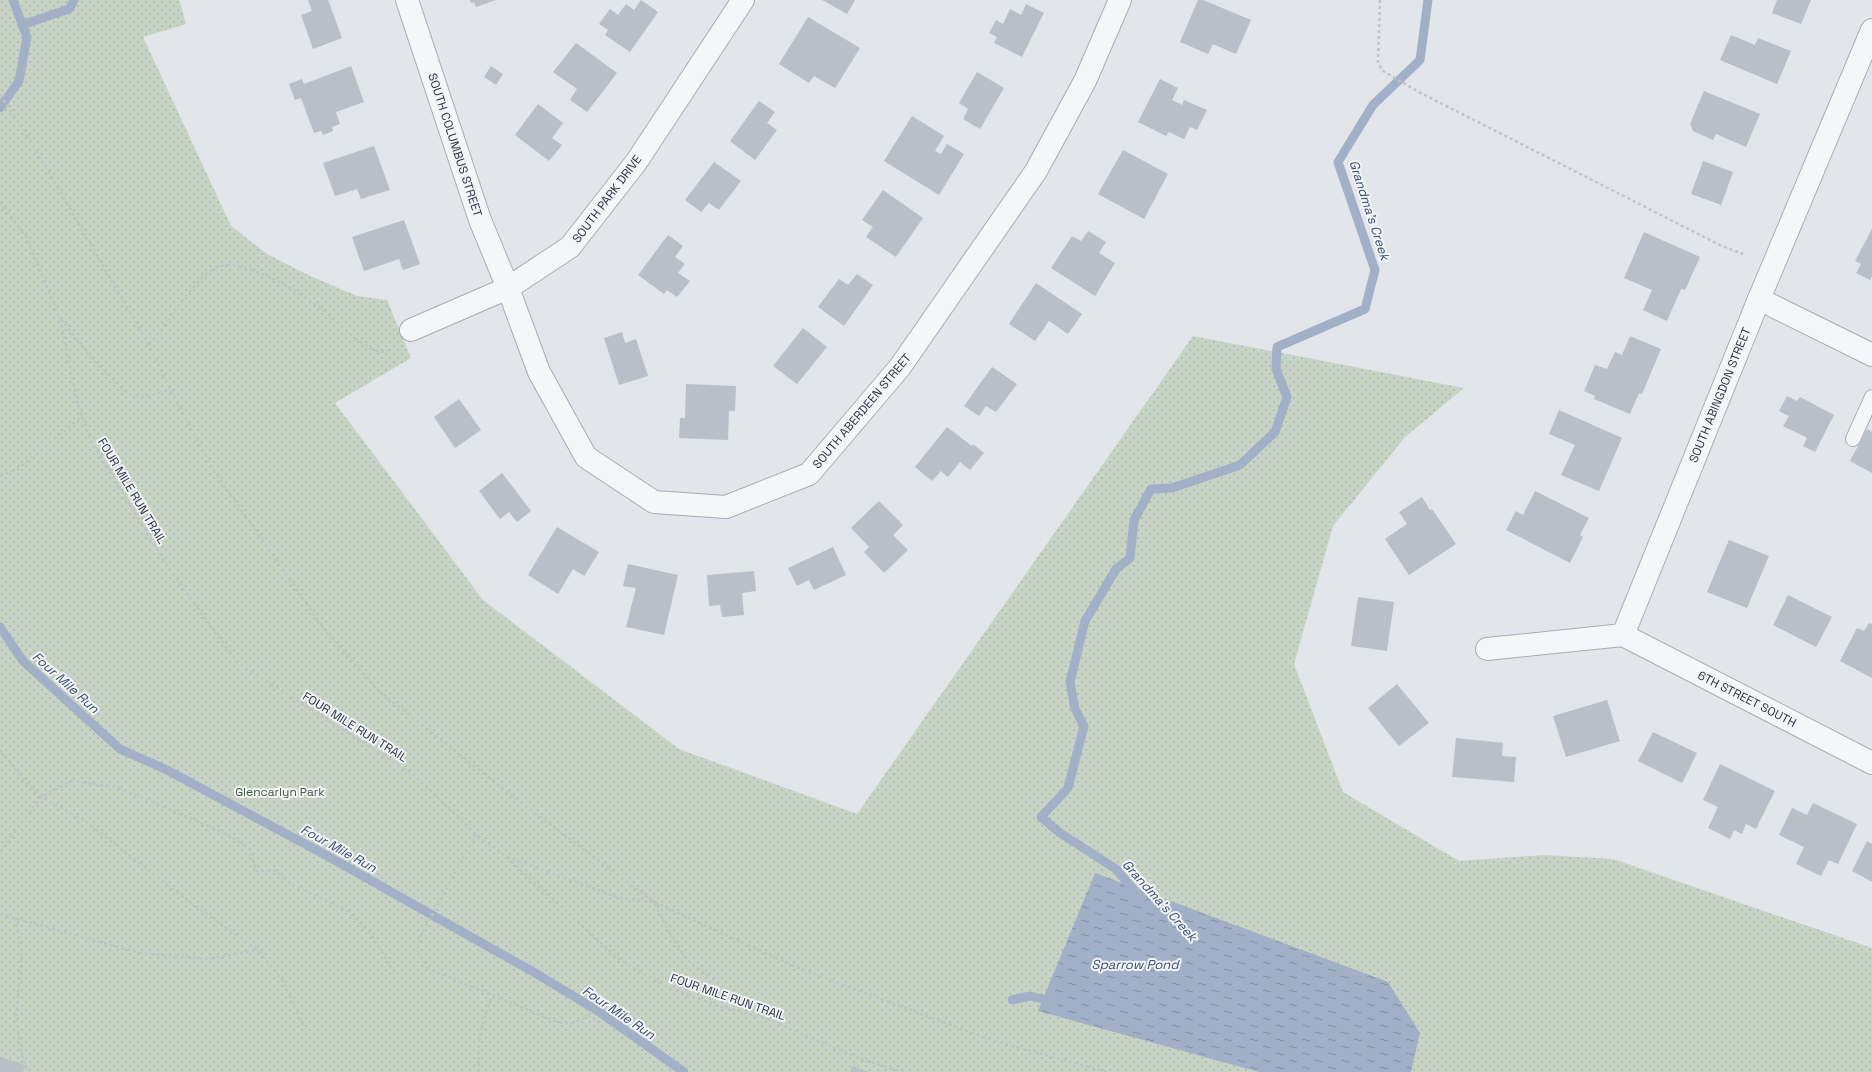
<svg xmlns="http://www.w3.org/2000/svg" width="1872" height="1072" viewBox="0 0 1872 1072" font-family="'Space Grotesk',sans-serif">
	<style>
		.park { fill: url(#park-dots) }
		.water { fill: url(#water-ripples) }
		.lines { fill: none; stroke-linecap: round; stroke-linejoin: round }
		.stream { stroke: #a1b0c6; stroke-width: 9 }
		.building { fill: #babec6 }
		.service-casing { stroke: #a8acb3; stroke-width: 16 }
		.minor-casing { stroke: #a8acb3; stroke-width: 24 }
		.path { stroke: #c1c3c8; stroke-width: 2.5; stroke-dasharray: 3 3; stroke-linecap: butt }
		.service { stroke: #f5f6f8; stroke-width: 14 }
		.minor { stroke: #f5f6f8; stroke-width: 22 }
		.labels { text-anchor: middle; stroke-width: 4; stroke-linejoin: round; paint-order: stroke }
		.street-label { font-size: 12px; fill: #2c3240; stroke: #f2f4f7 }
		.park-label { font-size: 12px; fill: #3e5b3a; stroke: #f2f4f7 }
		.water-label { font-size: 13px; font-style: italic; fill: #394e71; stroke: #f2f4f7 }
	</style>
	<defs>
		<pattern id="park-dots" width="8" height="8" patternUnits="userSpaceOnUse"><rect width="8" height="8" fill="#c7d3c4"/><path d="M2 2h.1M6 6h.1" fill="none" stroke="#abb6a9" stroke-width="1.8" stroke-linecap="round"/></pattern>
		<pattern id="water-ripples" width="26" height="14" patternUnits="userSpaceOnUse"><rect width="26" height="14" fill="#a1b0c6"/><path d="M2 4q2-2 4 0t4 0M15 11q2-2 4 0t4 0" fill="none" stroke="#8390a2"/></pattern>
	</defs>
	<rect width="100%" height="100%" fill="#e2e5e9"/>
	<polygon class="park" points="0,0 179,0 186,24 143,37 231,226 267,254 306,274 357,296 387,300 411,358 335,403 483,600 679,749 857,814 1193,336 1464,388 1405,437 1333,526 1294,664 1343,792 1459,861 1544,855 1613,859 1872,948 1872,1072 0,1072"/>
	<polygon class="water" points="1095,873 1388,982 1420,1033 1411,1072 1259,1072 1038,1011"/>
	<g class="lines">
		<g class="stream">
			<polyline points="22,25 69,9 74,0"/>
			<polyline points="0,108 19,81 27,37 13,0"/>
			<polyline points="0,627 23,661 120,749 167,770 331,858 537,974 601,1013 684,1072"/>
			<polyline points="1138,895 1116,869 1060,833 1041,817 1068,788 1084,726 1075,709 1070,682 1085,621 1116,569 1130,558 1134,520 1151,489 1172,488 1240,465 1275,432 1287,397 1276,369 1277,347 1365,309 1375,270 1338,162 1373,105 1420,60 1428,0"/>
			<polyline points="1012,1000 1030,996 1054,1002"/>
		</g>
	</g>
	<g class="building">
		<polygon points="308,0 328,0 342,38 313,49 301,15 312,11"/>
		<polygon points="470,0 496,0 476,7 474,2 471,3"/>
		<polygon points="641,0 658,12 630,52 605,35 608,30 599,24 610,9 618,15 626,4 634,10"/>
		<polygon points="822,0 855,0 847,14"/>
		<polygon points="1198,0 1203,0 1251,20 1236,54 1213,44 1208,54 1180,42"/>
		<polygon points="1777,0 1811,0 1801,24 1772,13"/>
		<polygon points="1026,4 1044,13 1022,57 994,43 997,37 989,33 996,20 1003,24 1010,9 1021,15"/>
		<polygon points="808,17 860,48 835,88 814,76 809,83 779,64"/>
		<polygon points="1731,35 1755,45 1758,38 1791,51 1777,84 1720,60"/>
		<polygon points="576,43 617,73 587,112 570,100 577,89 553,72"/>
		<polygon points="351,66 364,102 336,112 340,124 332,127 333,131 323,135 321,131 314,133 301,98 295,100 289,84 302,79 304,84"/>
		<polygon points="491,66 503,74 496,85 484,77"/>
		<polygon points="977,72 1004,88 980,129 963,119 968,109 959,103"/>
		<polygon points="1160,79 1178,88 1172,100 1182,105 1184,100 1207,110 1197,130 1190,127 1184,139 1169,132 1166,136 1138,122"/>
		<polygon points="1704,91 1760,114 1746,147 1716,134 1713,140 1693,131 1690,124"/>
		<polygon points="759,101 775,112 767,123 777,130 755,160 730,141"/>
		<polygon points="538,104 563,123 552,138 562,145 549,161 515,135"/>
		<polygon points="912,116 944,136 935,151 941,154 947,144 964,154 939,195 884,161"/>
		<polygon points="374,146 390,190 361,199 357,189 335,196 323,163"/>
		<polygon points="1123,150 1168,174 1144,219 1098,194"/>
		<polygon points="1703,161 1733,172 1721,205 1691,194"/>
		<polygon points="714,162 741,181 719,210 709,203 701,212 685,200"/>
		<polygon points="883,190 923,218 896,257 866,237 873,227 862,220"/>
		<polygon points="404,220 420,264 403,270 399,259 364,271 352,237"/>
		<polygon points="1872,229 1872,276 1870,280 1856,273 1861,264 1855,261"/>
		<polygon points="1088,231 1106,242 1099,253 1115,263 1095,296 1051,268 1072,236 1081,241"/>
		<polygon points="1644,232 1700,257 1685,290 1681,289 1667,321 1643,310 1652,290 1624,278"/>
		<polygon points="668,235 683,246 675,257 685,264 678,273 690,281 677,297 667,290 664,294 638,275"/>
		<polygon points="857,274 873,285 844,326 818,307 839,279 848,285"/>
		<polygon points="1036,283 1082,314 1068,334 1049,321 1035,341 1009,324"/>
		<polygon points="803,328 827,347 797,384 773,366"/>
		<polygon points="622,332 625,343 636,339 648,376 619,385 604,338"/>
		<polygon points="1630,336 1661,349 1642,394 1639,393 1630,414 1594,399 1595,396 1584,391 1595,365 1607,369 1615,352 1622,355"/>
		<polygon points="992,367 1017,384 996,412 986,406 979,416 964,406"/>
		<polygon points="686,384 736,386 735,411 729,411 728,440 679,438 680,418 685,418"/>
		<polygon points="1787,396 1797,401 1800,397 1834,415 1815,452 1803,446 1807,438 1783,426 1789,416 1779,411"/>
		<polygon points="459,399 481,430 455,448 434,417"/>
		<polygon points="1559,410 1622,438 1599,491 1561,475 1575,445 1549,434"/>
		<polygon points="947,427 972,446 973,444 984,453 970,470 960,462 948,477 941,471 932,481 915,467"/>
		<polygon points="1867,429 1872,432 1872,473 1850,461"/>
		<polygon points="502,473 531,511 517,522 509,512 500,519 479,491"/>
		<polygon points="1535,491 1589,518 1580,535 1583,537 1570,563 1506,530 1516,511 1523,515"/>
		<polygon points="1422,497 1430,510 1432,509 1456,544 1409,575 1385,539 1407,524 1399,512"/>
		<polygon points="879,501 903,525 893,535 908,550 884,573 864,552 869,547 851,528"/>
		<polygon points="557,527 599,552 584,576 573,569 558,594 528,575"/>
		<polygon points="1729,540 1769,556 1747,608 1707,592"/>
		<polygon points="833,547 846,575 814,590 809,580 797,586 788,568"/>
		<polygon points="628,564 678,575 664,635 626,627 636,588 623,586"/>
		<polygon points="754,571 756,591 742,593 744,615 722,617 720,605 709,606 707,575"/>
		<polygon points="1788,595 1832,617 1816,647 1773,625"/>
		<polygon points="1358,597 1394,602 1387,651 1351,646"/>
		<polygon points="1869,623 1872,624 1872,678 1840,661 1857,628 1864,631"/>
		<polygon points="1397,684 1429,723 1399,746 1368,708"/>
		<polygon points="1607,700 1620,741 1566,757 1553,716"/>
		<polygon points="1653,732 1697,753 1682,783 1638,761"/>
		<polygon points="1456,738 1503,743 1502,756 1516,757 1514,782 1452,777"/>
		<polygon points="1720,764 1775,791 1756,829 1746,824 1742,834 1734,830 1730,839 1708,828 1718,807 1703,800"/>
		<polygon points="1813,803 1857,824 1838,864 1829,860 1821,876 1796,864 1804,847 1779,835 1792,808 1807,815"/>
		<polygon points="1867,841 1872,844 1872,882 1852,871"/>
		<polygon points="0,1057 25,1065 23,1072 0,1072"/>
		<polygon points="853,1066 868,1072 850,1072"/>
	</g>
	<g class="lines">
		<defs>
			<polyline id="service" points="1853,439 1872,397"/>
			<g id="minor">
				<polyline points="407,0 480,220 508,288 539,372 586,457 654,502 726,507 809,474 900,367 1036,171 1085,81 1120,0"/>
				<polyline points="1759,299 1872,355"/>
				<polyline points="411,330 508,288 570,247 637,161 743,0"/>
				<polyline points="1623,635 1872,763"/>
				<polyline points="1487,649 1623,635 1759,299 1872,30"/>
			</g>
		</defs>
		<use href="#service" class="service-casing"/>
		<use href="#minor" class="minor-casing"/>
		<g class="path">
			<polyline points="1380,0 1378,63 1383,71 1419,92 1722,246 1743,254"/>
			<polyline points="0,95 27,135 149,345 170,389 214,471 327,633 380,692 515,798 654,902 796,967 991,1040 1108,1072"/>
			<polyline points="0,202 27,238 60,319 77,401 92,443 169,569 238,663 414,775 476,834 505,856 620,960 669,988 713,1004 767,1019 861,1059 903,1072"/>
			<polyline points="61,319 95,362 128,394 146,397 170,389"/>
			<path d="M149,345C163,328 198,274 217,267C243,257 301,293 322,309C334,319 360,346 375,350C381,353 386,352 392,348"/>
			<polyline points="0,476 18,469 82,416"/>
			<polyline points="0,750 22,778 41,797 85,821 191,903 258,950 283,981 305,1029"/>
			<polyline points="476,834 421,935 417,950 427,968 557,1022 571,1024 588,1016 602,1023"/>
			<polyline points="0,852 41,797 72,781 117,787 227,834 250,849 256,871 276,871 291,884 348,911 370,933 395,973"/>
			<polyline points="507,857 620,898 654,902 669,932 687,960 765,1018"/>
			<polyline points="0,914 140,953 208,959 258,950"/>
			<polyline points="15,918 22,952 16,1017 22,1055 28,1072"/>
			<path d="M479,1072C477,1041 481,1025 492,996"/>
		</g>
		<use href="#service" class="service"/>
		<use href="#minor" class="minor"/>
	</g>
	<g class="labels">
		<g class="street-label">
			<text transform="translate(455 145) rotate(72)" y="4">SOUTH COLUMBUS STREET</text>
			<text transform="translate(607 199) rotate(-53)" y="4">SOUTH PARK DRIVE</text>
			<text transform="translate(1720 395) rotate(-68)" y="4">SOUTH ABINGDON STREET</text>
			<text transform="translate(862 411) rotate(-50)" y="4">SOUTH ABERDEEN STREET</text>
			<text transform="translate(132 491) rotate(59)" y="4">FOUR MILE RUN TRAIL</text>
			<text transform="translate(1747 699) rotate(27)" y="4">6TH STREET SOUTH</text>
			<text transform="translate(355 727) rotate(32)" y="4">FOUR MILE RUN TRAIL</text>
			<text transform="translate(728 997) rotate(19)" y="4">FOUR MILE RUN TRAIL</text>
		</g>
		<g class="park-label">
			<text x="280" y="796">Glencarlyn Park</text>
		</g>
		<g class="water-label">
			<text transform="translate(1370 210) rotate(72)" y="5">Grandma's Creek</text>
			<text transform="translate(66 682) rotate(42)" y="5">Four Mile Run</text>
			<text transform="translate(339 848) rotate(29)" y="5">Four Mile Run</text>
			<text transform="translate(1160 900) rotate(48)" y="5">Grandma's Creek</text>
			<text x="1135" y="969">Sparrow Pond</text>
			<text transform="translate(619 1012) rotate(34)" y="5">Four Mile Run</text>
		</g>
	</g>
</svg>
